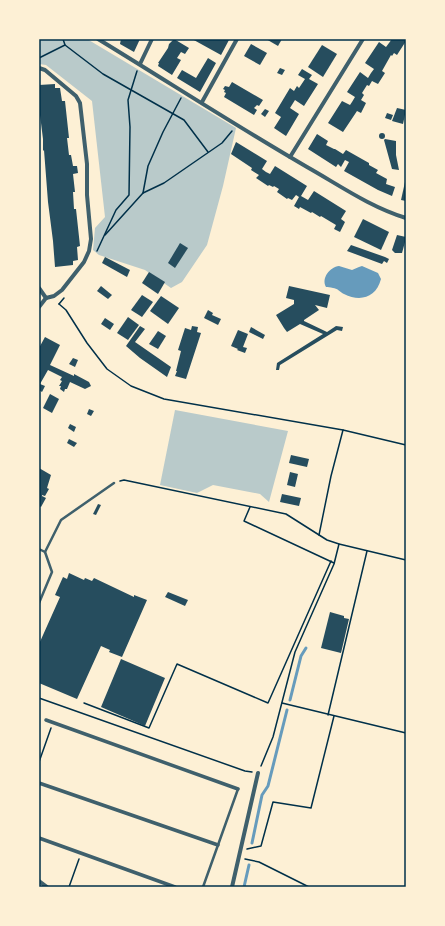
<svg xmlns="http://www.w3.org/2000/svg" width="445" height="926" viewBox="0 0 445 926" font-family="Karla,sans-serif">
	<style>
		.green { fill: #b9caca }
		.water { fill: #669bbc }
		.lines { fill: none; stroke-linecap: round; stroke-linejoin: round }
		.stream { stroke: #669bbc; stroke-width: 3 }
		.building { fill: #264d5e }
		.path { stroke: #003049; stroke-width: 1.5 }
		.service { stroke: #3f606c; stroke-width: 2.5 }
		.pedestrian { stroke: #3f606c; stroke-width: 3.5 }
		.minor { stroke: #3f606c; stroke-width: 4 }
		.neatline { fill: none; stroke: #003049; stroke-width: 1.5 }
	</style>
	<rect width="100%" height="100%" fill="#fdf0d5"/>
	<g class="green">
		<polygon points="40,39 87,39 236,128 223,186 207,245 182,282 171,288 145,270 99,255 93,250 95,228 105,217 92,101 46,65 39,64"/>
		<polygon points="175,410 288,431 269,502 260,494 213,485 197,493 160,485"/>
	</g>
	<path class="water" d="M339,266L352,270L359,267L362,266L378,273L381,279C376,298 360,302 344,294C340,292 337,288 333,288C330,287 328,287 326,287C321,278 330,267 339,266Z"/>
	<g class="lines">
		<g class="stream">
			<polyline points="290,700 301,656 306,648"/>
			<polyline points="252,843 262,795 268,786 287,710"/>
			<polyline points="244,887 249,865"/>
		</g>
	</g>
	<g class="building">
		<polygon points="121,39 140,39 134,52 120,44"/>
		<polygon points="174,39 189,48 185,54 181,52 177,58 181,60 172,75 158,66 159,63 158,63 168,48 169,44"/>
		<polygon points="192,39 226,39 229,40 221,55"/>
		<polygon points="266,39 282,39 278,46"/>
		<polygon points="392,39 404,39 406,41 397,55 394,53 392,56 391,55 382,71 385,73 378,84 372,81 369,86 367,85 362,93 364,95 361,100 366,103 361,113 357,111 343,132 328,123 342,101 350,105 352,102 355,97 347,92 360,72 368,78 371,73 374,69 365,63 379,42 386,47"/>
		<polygon points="251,44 267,53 260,65 244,56"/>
		<polygon points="322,45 337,54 323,77 308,67"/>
		<polygon points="208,58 216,63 200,92 177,78 182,70 196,78"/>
		<polygon points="280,68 285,70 282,75 277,73"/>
		<polygon points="302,69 312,75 309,79 318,84 304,106 295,100 290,108 299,114 286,136 274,128 281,117 275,113 290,88 294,91 297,86 299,88 305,79 298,75"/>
		<polygon points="232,82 263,100 259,106 257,105 254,108 257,110 254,115 224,97 226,93 224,92 225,90 223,89 225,86 229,87"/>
		<polygon points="55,84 55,88 60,88 62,101 65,101 69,138 67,138 69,155 71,155 73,166 77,166 78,173 73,174 75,192 73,192 74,209 76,209 80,246 77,247 78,260 73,261 73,265 55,267 53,241 48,202 44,150 43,151 43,139 39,107 39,85"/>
		<polygon points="397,108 406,110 403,124 392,121"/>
		<polygon points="265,109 269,111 265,117 261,114"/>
		<polygon points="387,113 393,115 391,120 385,118"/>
		<circle cx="382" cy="136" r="3"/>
		<polygon points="317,134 328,141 326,145 334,149 335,149 343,154 346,150 369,163 369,165 378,170 376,173 387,179 386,184 395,187 392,196 378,190 344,171 349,162 345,160 341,167 338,164 336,167 308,149"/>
		<polygon points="385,139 396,141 396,155 399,170 392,169 384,140"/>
		<polygon points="236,142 267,161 262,169 266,172 270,174 275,166 307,186 301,196 308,200 314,191 346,211 341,219 345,222 340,232 334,229 336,225 321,216 320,217 312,212 311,213 300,207 299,209 294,206 299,197 296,195 292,200 288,198 287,199 277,192 279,189 274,186 273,187 269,185 268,186 256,178 259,175 251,170 252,168 231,154"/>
		<polygon points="405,182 406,182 406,201 401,200"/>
		<polygon points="363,219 389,232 381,250 354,237"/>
		<polygon points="397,235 406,237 406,242 405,242 402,253 395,253 392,250"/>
		<polygon points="180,243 188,248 175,268 168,263"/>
		<polygon points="351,245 385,257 389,259 387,263 384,261 382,264 347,251"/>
		<polygon points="105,257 130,270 127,277 102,263"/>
		<polygon points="149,272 165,282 158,294 142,283"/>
		<polygon points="101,286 112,295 108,299 97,291"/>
		<polygon points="289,286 330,295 327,308 315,305 319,310 304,320 304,321 327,332 336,326 343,327 342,331 337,330 280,365 279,370 276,370 277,363 323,334 300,324 287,332 284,328 276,315 294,304 294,300 286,298"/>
		<polygon points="142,295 153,302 142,317 131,310"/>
		<polygon points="161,296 179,308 168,324 150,311"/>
		<polygon points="208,310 213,313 212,315 221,319 218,325 204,318"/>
		<polygon points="128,317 139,325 128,340 117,333"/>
		<polygon points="105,318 114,324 110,330 101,324"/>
		<polygon points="140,326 145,329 135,342 171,367 167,377 140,358 126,346"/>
		<polygon points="192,326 198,327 197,332 201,333 186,379 175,376 177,371 176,371 181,351 178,350 185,328 191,330"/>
		<polygon points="251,327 265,335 263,339 249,332"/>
		<polygon points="238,330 248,334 243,347 247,348 245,353 237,350 238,349 231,346"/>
		<polygon points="158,331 166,336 158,349 149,344"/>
		<polygon points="45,337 60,345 50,365 74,376 74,374 89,382 91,386 85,389 70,382 67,389 65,389 64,392 60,389 61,386 59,386 62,381 60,380 62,377 48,370 40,384 45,386 42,392 39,390 39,348"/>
		<polygon points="73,358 78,360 75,367 69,364"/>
		<polygon points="50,394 59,399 52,413 43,408"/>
		<polygon points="89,409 94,411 91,416 87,414"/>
		<polygon points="70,424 76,427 74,432 68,428"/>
		<polygon points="69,439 77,443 74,447 67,443"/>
		<polygon points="291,455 309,459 307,467 289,463"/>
		<polygon points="39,468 51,475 47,488 49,489 45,496 42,495 42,496 46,498 41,507 39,506"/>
		<polygon points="290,472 298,474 295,487 287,485"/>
		<polygon points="282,494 301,498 299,506 280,502"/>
		<polygon points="98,504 101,505 96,515 93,514"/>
		<polygon points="69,573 84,580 85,578 92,581 94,578 134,597 134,595 147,600 122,657 109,652 110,650 101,646 77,699 39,683 39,644 60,597 55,595 63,577 67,579"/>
		<polygon points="168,592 188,600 185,606 165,597"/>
		<polygon points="330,612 344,616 344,618 349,619 341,653 321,648"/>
		<polygon points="121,659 165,678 145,726 101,707"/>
	</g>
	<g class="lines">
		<g class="path">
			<polyline points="63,39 65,45 103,74 184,120 208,152"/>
			<polyline points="39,58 65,45"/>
			<polyline points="143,193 164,183 222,143 232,131"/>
			<polyline points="105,235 143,193 148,166 163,132 181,98"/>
			<polyline points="97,251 116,210 129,195 130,127 128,100 137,71"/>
			<polyline points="59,304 66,310 87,343 107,369 131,386 164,399 343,430 406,445"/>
			<polyline points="59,304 64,298"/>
			<polyline points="120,481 124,480 286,514 327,540 339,544 406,560"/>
			<polyline points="250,507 244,521 334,563"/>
			<polyline points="319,535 331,476 343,430"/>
			<polyline points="39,698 245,771 252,772"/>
			<polyline points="84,703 149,728 177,664 268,703 331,561"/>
			<polyline points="282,703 406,733"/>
			<polyline points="328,715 367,551"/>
			<polyline points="39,762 51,728"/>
			<polyline points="261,766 273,737 295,652 334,564 339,544"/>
			<polyline points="247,849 261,846 273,802 311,808 334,716"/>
			<polyline points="245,859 259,862 309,887"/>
			<polyline points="69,887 79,859"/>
		</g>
		<g class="service">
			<polyline points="39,549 45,552 61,520 114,483"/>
			<polyline points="39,603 52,572 45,552"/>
			<polyline points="203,887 238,789"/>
		</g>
		<g class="pedestrian">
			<polyline points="46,720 238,789"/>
			<polyline points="39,783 218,845"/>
			<polyline points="39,838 175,887"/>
		</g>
		<g class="minor">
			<path d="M98,39C167,81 236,126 307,167C339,185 370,207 406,218"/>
			<polyline points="140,64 152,39"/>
			<polyline points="39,68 45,70 76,96 80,103 87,164 87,195 91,239 89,251 84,262 62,290 54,296 46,298"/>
			<polyline points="202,102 237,39"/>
			<polyline points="290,157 363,39"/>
			<polyline points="39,288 46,298"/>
			<polyline points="39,307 46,298"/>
			<polyline points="39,881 47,887"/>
			<polyline points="232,887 258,773"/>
		</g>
	</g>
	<rect width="445" height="926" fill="none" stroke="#fdf0d5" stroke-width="80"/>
	<rect x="40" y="40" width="365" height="846" class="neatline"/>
</svg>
